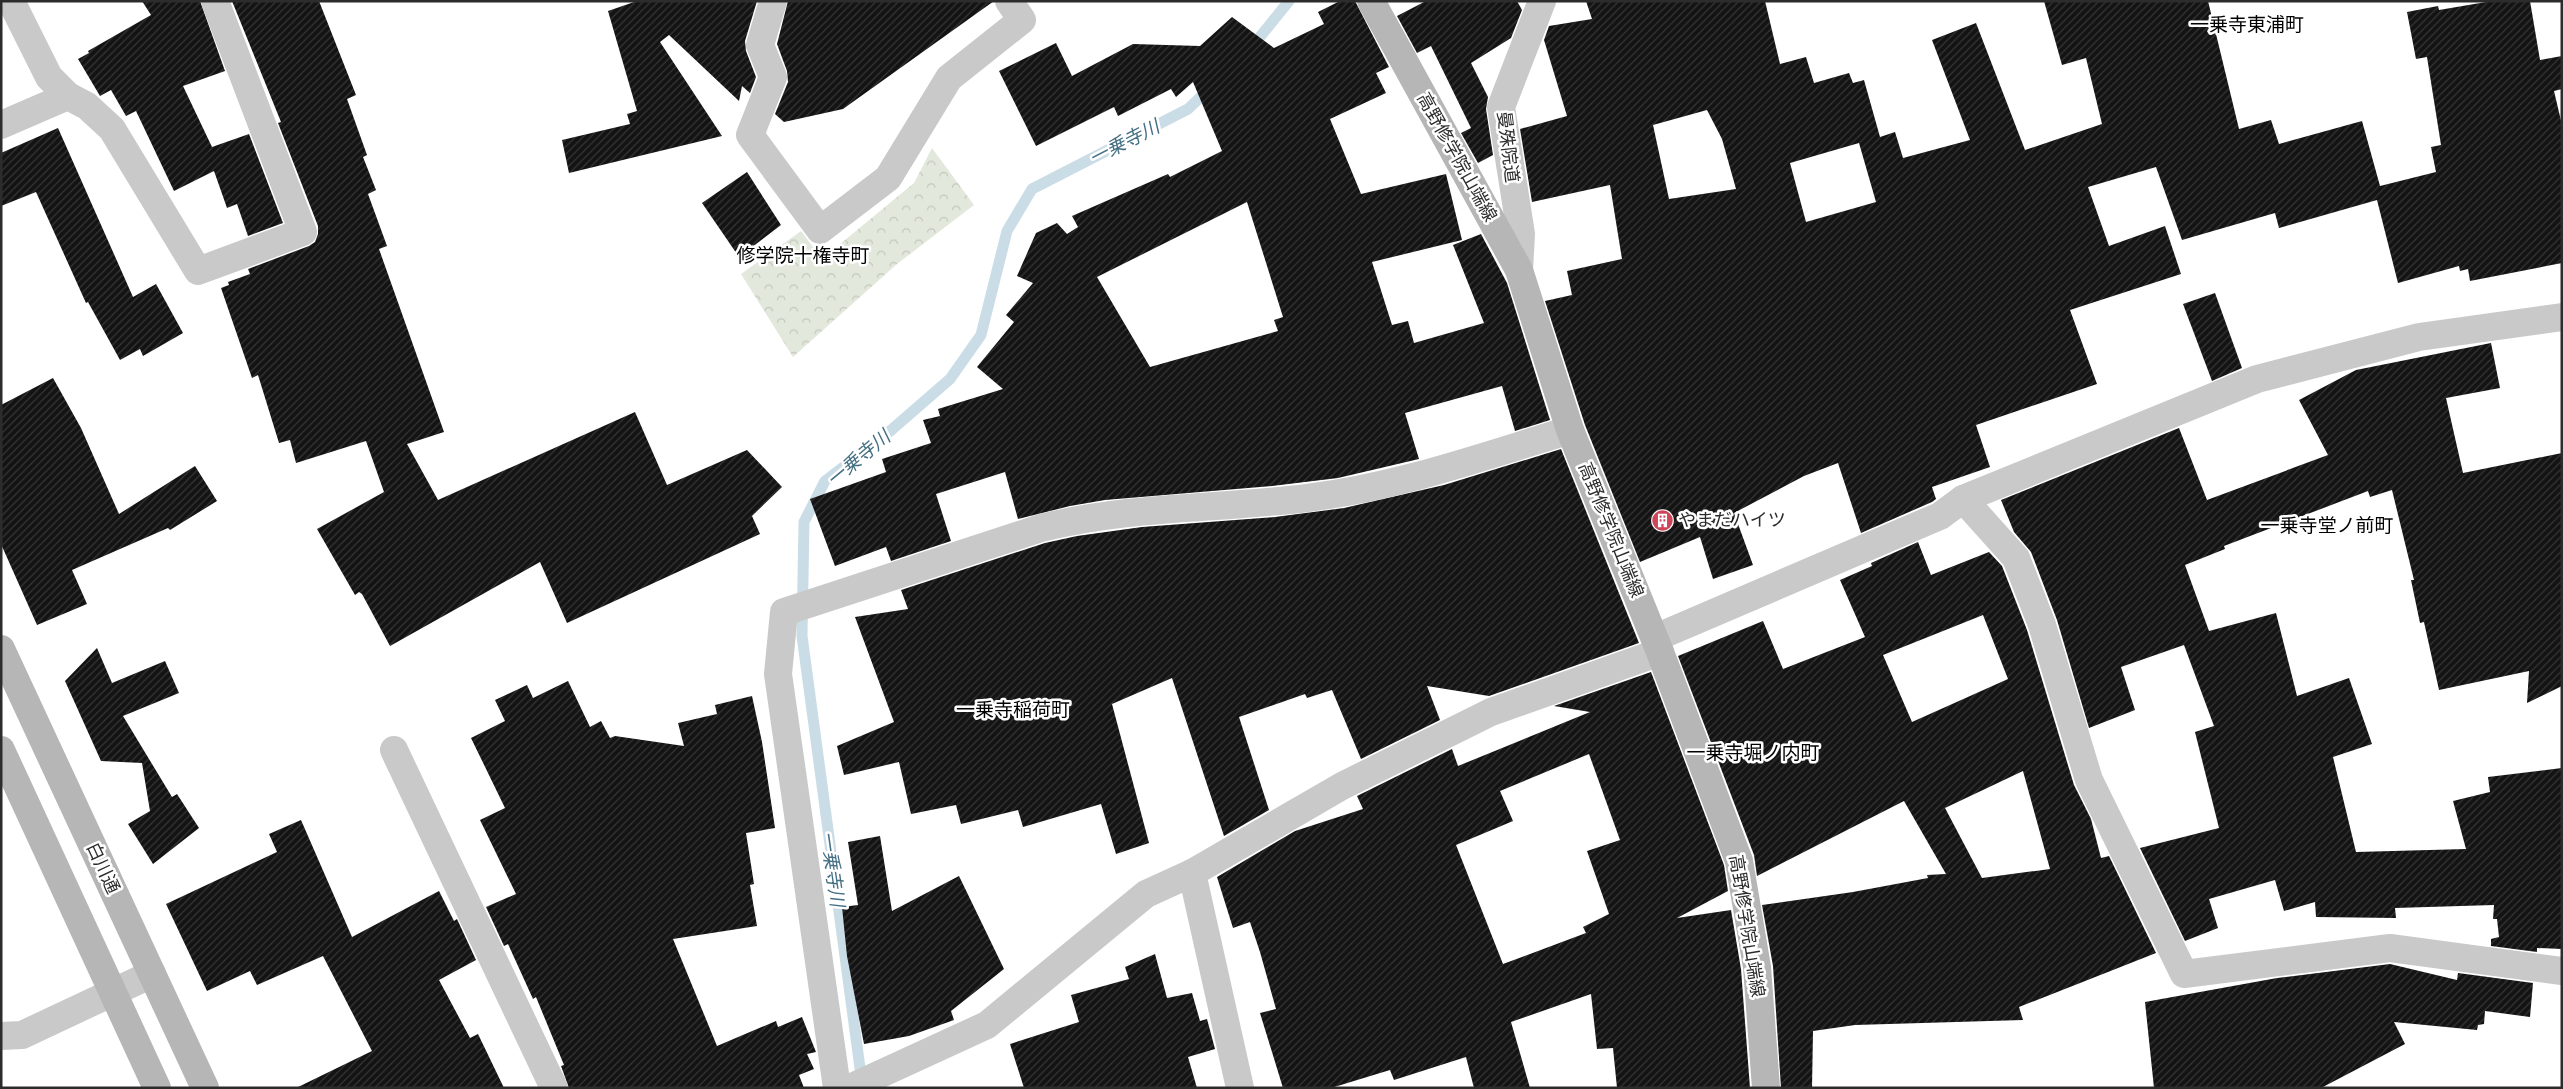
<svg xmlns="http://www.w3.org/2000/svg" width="2563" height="1089" viewBox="0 0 2563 1089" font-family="'Asap Condensed','Noto Sans JP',sans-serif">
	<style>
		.forest { fill: url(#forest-crowns) }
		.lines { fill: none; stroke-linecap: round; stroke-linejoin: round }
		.stream { stroke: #cadde6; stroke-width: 11 }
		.building { fill: url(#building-hatch); fill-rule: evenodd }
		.street { stroke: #c9c9c9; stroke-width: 28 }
		.secondary { stroke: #b6b6b6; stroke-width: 28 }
		.labels { text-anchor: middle; stroke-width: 5; stroke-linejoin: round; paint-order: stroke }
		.street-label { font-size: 18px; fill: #2c2c2c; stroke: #fff }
		.poi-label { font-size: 18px; fill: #2c2c2c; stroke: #fff; text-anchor: start }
		.neighbourhood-label { font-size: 19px; fill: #000; stroke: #fff }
		.water-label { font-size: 19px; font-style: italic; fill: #457084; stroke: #fff }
	</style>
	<defs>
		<pattern id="forest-crowns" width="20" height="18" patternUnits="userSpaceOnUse" patternTransform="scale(1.25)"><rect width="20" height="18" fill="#e3e8dc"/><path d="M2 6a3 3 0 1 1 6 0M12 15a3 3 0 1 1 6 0" fill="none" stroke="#c3c7bd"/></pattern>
		<pattern id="building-hatch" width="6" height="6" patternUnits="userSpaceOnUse" patternTransform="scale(1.25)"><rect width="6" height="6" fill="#131313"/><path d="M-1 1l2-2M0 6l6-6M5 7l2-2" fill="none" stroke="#363636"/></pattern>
	</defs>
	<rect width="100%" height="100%" fill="#fff"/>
	<polygon class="forest" points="932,148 974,205 897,264 793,357 741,274 801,231 822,259 914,183"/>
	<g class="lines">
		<g class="stream">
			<polyline points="1251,48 1289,1"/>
			<polyline points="862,1083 802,636 804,522 825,481 889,432 950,379 981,335 1007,231 1032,189 1188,109 1211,87"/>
		</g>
	</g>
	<g class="building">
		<polygon points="142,1 200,1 225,71 183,86 212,147 249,134 283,223 248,236 237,204 227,208 214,171 174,191 136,111 126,116 111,90 100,96 78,59 89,53 88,51 151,15"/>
		<polygon points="232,1 319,1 356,95 347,99 367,155 363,157 376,190 368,194 387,246 379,249 444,432 407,444 438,500 635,412 667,485 747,450 782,487 752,516 760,534 567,623 540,562 390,646 362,594 359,592 355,595 317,529 384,492 366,441 296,463 290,440 279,443 258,375 252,378 221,288 229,285 228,282 250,274 248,269 309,246 315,242 318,234 318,226 278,123 281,122"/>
		<polygon points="637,1 757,1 745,41 746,51 756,77 750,93 742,86 739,101 669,35 660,42 722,136 569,173 562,140 630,124 627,114 637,111 608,11"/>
		<polygon points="788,1 994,1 843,109 784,122 775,114 788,82 787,71 777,44"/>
		<path d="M1340,1H1355L1389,67L1376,73L1386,93L1330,119L1361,194L1446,174L1462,240L1372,262L1392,325L1408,321L1414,343L1484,323L1453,245L1481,234L1507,283L1550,420L1515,431L1502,386L1405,413L1419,459L1338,478L1272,486L1105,500L1070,506L1018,519L1005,472L936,494L951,541L891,561L886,547L835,566L810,499L886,472L882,459L931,443L923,420L940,416L938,409L1003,389L977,367L1014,322L1006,315L1033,283L1017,276L1036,233L1057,223L1067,234L1078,227L1072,216L1168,174L1170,177L1222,151L1193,82L1176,97L1171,89L1118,116L1114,107L1036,146L999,71L1056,43L1072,76L1133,44L1200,46L1232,17L1274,48L1324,24L1318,12ZM1247,202L1283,317L1274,320L1278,331L1150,367L1097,277Z"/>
		<polygon points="1426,1 1517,1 1522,10 1511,38 1471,63 1488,97 1486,109 1493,155 1478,163 1461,133 1471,128 1431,46 1417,53 1397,16"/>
		<path d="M1586,1H1765L1780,64L1806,57L1814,83L1849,73L1853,83L1864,80L1880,137L1895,132L1903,158L1970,140L1932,40L1976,23L2025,150L2102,124L2086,58L2062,65L2044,1H2208L2239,129L2271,120L2279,144L2362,121L2380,186L2436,172L2431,147L2441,145L2427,57L2416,59L2407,12L2438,6L2439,10L2492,1H2530L2540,60L2562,56V89L2554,91L2562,125V263L2470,281L2468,269L2460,271L2459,266L2398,283L2377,200L2279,228L2275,213L2182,240L2156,167L2088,187L2109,246L2165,226L2181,274L2070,310L2097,384L1976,425L1990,467L1932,487L1936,499L1932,502L1861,533L1838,463L1804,476L1734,513L1753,565L1713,579L1700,537L1640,562L1585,425L1545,301L1572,295L1567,271L1622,259L1610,185L1532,202L1520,129L1567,116L1544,40L1549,26L1592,19ZM1707,110L1722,139L1736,189L1669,199L1653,125ZM1859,143L1876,202L1806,222L1790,163Z"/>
		<polygon points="58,128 133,297 156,284 183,333 143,356 140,349 120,360 88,302 86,303 36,192 1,206 1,153"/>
		<polygon points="747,172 781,225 739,257 702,203"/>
		<polygon points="2215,293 2242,368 2212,381 2183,304"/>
		<polygon points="2491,343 2500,388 2446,398 2463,473 2562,453 2562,686 2527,703 2529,671 2439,690 2424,622 2420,623 2411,580 2414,580 2392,490 2370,497 2368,491 2224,546 2225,549 2185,565 2209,631 2276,613 2297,696 2349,678 2372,744 2333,757 2356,852 2466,849 2453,801 2490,792 2488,777 2562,768 2562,949 2537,948 2537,952 2491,946 2491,939 2499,937 2497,919 2493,919 2494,905 2395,908 2396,918 2316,917 2315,902 2284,911 2275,880 2209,899 2218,928 2185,941 2140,848 2219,828 2195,732 2214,726 2184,645 2121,667 2135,710 2089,728 2057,620 2031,552 2014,532 2001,500 2179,428 2207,500 2328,455 2299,400 2356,370"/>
		<polygon points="53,378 81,428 119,514 195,466 217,501 170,530 168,528 72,570 87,604 37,625 1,544 1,405"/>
		<polygon points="1561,449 1639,643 1489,696 1427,686 1440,720 1361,759 1332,690 1307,698 1305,694 1239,717 1269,810 1224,836 1172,678 1112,704 1149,843 1116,854 1101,804 1023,827 1018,810 961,824 956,805 911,814 899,762 844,775 837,746 894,722 855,617 908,609 901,590 1045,543 1077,536 1142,527 1275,517 1344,508 1444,485"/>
		<path d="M1918,542L1931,575L1989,552L2002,566L2027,630L2074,785L2091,819L2101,858L2109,856L2156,953L2019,1007L2023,1020L1855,1025L1813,1031L1812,1088H1781L1773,966L1762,905L1853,892L1928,878L1927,875L1946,874L1904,801L1757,876L1754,855L1678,656L1763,621L1783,669L1865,637L1840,580L1872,566L1871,563ZM1983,615L2008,679L1912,722L1883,655ZM2023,771L2050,869L1982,878L1945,808Z"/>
		<polygon points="97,648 112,683 165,661 179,693 123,716 172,797 177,794 199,828 153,864 128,824 150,811 142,763 101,761 65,681"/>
		<path d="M1651,672L1724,865L1728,891L1677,918L1731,910L1741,969L1750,1088H1617L1613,1048L1597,1049L1591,994L1511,1022L1530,1088H1474L1466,1057L1394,1080L1390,1070L1331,1088H1283L1260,1013L1276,1009L1260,952L1250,922L1233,928L1217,877L1295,831L1363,809L1357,796L1452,749L1458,766L1590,712L1554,706ZM1589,754L1620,840L1587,851L1609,914L1583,927L1586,933L1503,964L1456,845L1513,821L1500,791Z"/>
		<polygon points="568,681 590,727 601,721 610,738 615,736 684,746 678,723 717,714 715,705 752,696 762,742 775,828 746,833 754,884 750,885 757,926 673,939 717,1046 776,1021 778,1027 802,1017 816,1052 807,1054 814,1069 799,1075 804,1088 569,1088 561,1066 564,1065 536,997 533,999 508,944 504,946 486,907 516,894 480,820 505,808 471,738 505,721 495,700 527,685 533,698"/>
		<polygon points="301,820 352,937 439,891 454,921 457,919 476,960 439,980 470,1038 478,1034 504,1088 296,1088 372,1051 323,956 257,985 250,971 207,991 166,904 277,852 269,834"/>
		<polygon points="880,836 892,911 959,876 1004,969 951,1011 954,1020 909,1036 864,1044 847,956 842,907 858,905 848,842"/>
		<polygon points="1155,954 1167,998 1192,993 1200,1021 1207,1019 1215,1049 1188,1057 1197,1088 1024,1088 1010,1044 1079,1022 1071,995 1129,979 1125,967"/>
		<polygon points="2390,964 2457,980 2458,973 2533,983 2530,1017 2485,1011 2484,1024 2478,1025 2477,1030 2394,1022 2405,1044 2321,1088 2154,1088 2145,1002 2277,978"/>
	</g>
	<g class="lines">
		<g class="street">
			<polyline points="11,1 49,77 68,96 87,106 112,129 198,271 303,232 215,1"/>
			<polyline points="773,1 760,45 773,77 750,135 820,230 888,178 949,78 1022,20 1009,1"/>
			<polyline points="1,125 68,96"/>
			<polyline points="1519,270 1521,234 1501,107 1542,1"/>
			<polyline points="1963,499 2016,558 2042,625 2089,780 2184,974 2390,948 2562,971"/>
			<polyline points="1655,638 1940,516 1963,499 2257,379 2419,337 2562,317"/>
			<polyline points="394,750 554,1088"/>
			<polyline points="1192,873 1240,1088"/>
			<polyline points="1,1036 22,1035 152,974"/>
			<path d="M837,1088L778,674L784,612L1041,528C1128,506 1219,509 1307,498C1398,487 1484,456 1570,430"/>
			<polyline points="850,1088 987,1025 1146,894 1192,873 1342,786 1491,712 1660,652"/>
		</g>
		<g class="secondary">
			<polyline points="1371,1 1519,270 1570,430 1660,652 1739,861 1757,967 1766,1088"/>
			<polyline points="1,649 205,1088"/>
			<polyline points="1,750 157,1088"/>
		</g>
	</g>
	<defs>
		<symbol id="building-disc" viewBox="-11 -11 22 22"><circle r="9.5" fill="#ce4458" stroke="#fff"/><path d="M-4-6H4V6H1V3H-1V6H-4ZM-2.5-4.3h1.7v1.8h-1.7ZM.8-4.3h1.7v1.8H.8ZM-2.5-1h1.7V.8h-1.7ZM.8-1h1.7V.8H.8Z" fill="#fff"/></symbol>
	</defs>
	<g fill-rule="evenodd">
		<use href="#building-disc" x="1650" y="508" width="25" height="25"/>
	</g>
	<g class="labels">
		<g class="street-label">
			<text transform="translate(1508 147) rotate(83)" y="6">曼殊院道</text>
			<text transform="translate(1457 157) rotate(61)" y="6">高野修学院山端線</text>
			<text transform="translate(1611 530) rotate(68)" y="6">高野修学院山端線</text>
			<text transform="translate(103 868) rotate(65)" y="6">白川通</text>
			<text transform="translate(1747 926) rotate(81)" y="6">高野修学院山端線</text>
		</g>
		<g class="poi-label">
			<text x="1678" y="526">やまだハイツ</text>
		</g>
		<g class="neighbourhood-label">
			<text x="2247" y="31">一乗寺東浦町</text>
			<text x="803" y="262">修学院十権寺町</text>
			<text x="2327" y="532">一乗寺堂ノ前町</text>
			<text x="1013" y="716">一乗寺稲荷町</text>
			<text x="1753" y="759">一乗寺堀ノ内町</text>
		</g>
		<g class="water-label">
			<text transform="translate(1124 142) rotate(-27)" y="7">一乗寺川</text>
			<text transform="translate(858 458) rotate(-40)" y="7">一乗寺川</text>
			<text transform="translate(833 869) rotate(82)" y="7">一乗寺川</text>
		</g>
	</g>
	<rect width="2563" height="1089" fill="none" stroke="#2c2c2c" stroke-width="5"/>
</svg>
